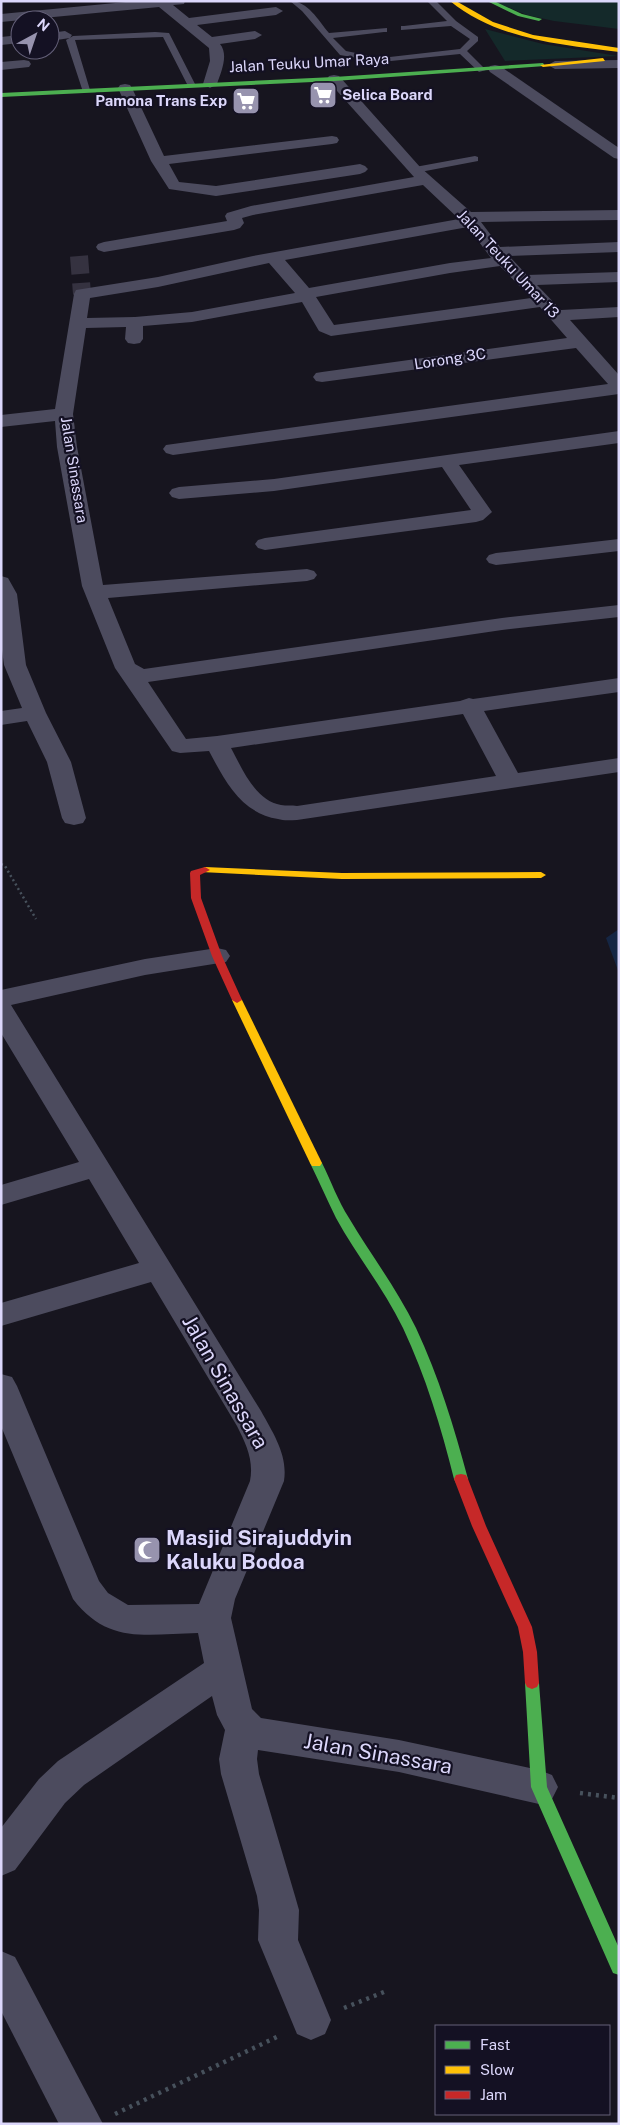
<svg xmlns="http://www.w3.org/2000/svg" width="620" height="2125" viewBox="0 0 620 2125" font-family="'Public Sans',sans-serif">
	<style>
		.green { fill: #14292a }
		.water { fill: #152644 }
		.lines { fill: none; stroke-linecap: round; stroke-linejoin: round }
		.street-tunnel { stroke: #353240; stroke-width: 18; stroke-dasharray: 18 9; stroke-linecap: butt }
		.path-far1 { stroke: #47515c; stroke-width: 2.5; stroke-dasharray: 2 3; stroke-linecap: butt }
		.path { stroke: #47515c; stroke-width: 4.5; stroke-dasharray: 3 5; stroke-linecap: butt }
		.lane { fill: #4c4b5e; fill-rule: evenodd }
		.street { fill: #4c4b5e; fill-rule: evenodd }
		.fast { fill: #4caf50; fill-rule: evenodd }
		.slow { fill: #ffc107; fill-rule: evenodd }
		.jam { fill: #c62828; fill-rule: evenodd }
		.labels { text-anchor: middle; stroke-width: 4.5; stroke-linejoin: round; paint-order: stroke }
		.far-street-label { font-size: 15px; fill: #dcd7fb; stroke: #141123 }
		.far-poi-label { font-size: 15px; font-weight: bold; fill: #dcd7fb; stroke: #141123; text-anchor: start }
		.near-street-label { font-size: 21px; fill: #dcd7fb; stroke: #141123 }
		.near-poi-label { font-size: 21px; font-weight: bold; fill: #dcd7fb; stroke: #141123; text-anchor: start }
	</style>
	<rect width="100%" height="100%" fill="#17151f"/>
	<g class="green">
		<polygon points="493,1 619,1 619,29 554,21 527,15"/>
		<polygon points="485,29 543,44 618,56 505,61"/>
	</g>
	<polygon class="water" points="619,929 619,973 606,938"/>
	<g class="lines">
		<polyline class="street-tunnel" points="79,256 82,294"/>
		<polyline class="path-far1" points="1,864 5,866 36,919"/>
		<g class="path">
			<polyline points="580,1793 619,1798"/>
			<polyline points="344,2008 384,1992"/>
			<polyline points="115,2114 281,2035"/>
		</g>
		<g class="lane">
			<path d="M290,1C308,1 318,20 329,33L387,28V32H384L333,38L346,51L381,58L460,49L470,39L451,26L401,30V26H404L447,21L427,1H436L456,21L478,37V41L467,51L486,70L479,72L460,54L381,62L340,55L302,11Z"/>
			<polygon points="155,32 169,33 195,84 194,86 187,84 163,37 75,40 90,90 83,92 66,40 73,36"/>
			<polygon points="475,156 478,157 478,161 415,173 411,170 415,167"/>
		</g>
		<g class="street">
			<path d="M136,1H185L184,4L173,5L189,18L276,7L283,11L276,15L197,25L212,37L255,31L262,35L255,39L220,44C229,55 221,72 217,84L210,88L203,84L210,61L209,48L159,7L1,22V14Z"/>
			<polygon points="65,31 72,35 70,38 50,41 50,33"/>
			<polygon points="20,35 20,43 1,45 1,37"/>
			<polygon points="24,60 29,61 31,64 29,67 1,70 1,62"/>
			<polygon points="619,60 619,68 555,69 548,65 555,61"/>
			<polygon points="495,65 500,66 619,148 619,159 614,158 490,72 488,69 490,66"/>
			<path d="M334,75L339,76L420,167L471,212L619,210V220L481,222L500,247L619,242V252L509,256L527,275L619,272V282L537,285L561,310L619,307V317L570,320L619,375V394L173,455L166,453L163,449L166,445L608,384L576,348L322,382L316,381L313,377L316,373L322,372L567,338L540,307L331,336L319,331L302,302L192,322L143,326V339L140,343L134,344L128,343L125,339L126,327L86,328L73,414L77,447L103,585L307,569L314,571L317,575L314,579L307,581L108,598L135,664L144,669L502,618L619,605V617L502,630L148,682L186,739L217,736L460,701L469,698L473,699L619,678V692L484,711L518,773L619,758V772L297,820C291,820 284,821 278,819C241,813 225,781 209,751L180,753L172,751L115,668L82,586L57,447L55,421L1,427V415L55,409L74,294L76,290L158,277L253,256L459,219L423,185L253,215L242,218L244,223L240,228L234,230L104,252L98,250L96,247L98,244L104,242L227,221L225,216L227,213L251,206L414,177L329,82L327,79L329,76ZM468,227L491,258L450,263L309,288L285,260ZM269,263L295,293L192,312L135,317L87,318L90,298L158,287ZM500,266L531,298L334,325L316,297L450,273ZM463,714L496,776L297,806C292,805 286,806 281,805C255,801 242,768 231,748Z"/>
			<polygon points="125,84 130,85 132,88 164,156 332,136 337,137 339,140 337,143 332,144 169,164 179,182 216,186 360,164 365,166 368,169 365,172 360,174 216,196 169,189 151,161 118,88 120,85"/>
			<polygon points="619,431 619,443 459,465 492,512 483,520 476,522 265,550 258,548 255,544 258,540 265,538 471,510 442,467 274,491 179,499 172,497 169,493 172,489 179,487 274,479"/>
			<polygon points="619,539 619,551 496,565 489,563 486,559 489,555 496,553"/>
			<polygon points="1,576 8,578 17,594 26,665 46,713 71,762 86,818 83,823 74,825 65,823 62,818 47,762 27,721 1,725 1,711 22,708 4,665 1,642"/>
			<path d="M217,948L226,950L230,956L226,962L145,975L11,1005L261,1411C273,1433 288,1455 284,1481L235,1599L231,1618L252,1709L261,1718L399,1740L539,1770L552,1775L558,1787L552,1799L539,1804L399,1772L258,1750L257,1759L259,1774L295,1896L299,1910L298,1940L331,2020L325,2034L311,2040L297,2034L258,1940L259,1910L257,1896L221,1774L219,1759L225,1730L217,1715L212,1696L84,1785L65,1803L15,1870L1,1876V1828L39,1779L58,1761L204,1663L198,1633C147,1634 108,1645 73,1599L1,1426V1374L12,1377L17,1386L99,1581L108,1593L128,1605L199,1604L250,1481C254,1460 246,1444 237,1426L151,1282L1,1326V1303L139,1263L89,1179L1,1205V1185L79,1162L1,1033V990L145,959Z"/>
			<polygon points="1,1951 15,1957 103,2124 59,2124 1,2011"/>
		</g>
		<g class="fast">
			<polygon points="487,1 494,1 522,14 542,19 539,21 518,16"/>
			<polygon points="543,63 545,66 334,81 1,97 1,93 334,77"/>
			<path d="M316,1159L322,1163C331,1181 338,1201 349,1218C371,1255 397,1289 416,1328C439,1377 454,1427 468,1479L466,1483L461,1484L456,1483L454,1479C441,1427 426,1377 403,1328C384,1289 357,1256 336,1218C327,1200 319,1181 310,1163Z"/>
			<polygon points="532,1677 537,1679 539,1683 547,1787 619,1948 619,1975 613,1973 531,1787 525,1683 527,1679"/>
		</g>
		<g class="slow">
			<path d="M450,1H456L493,22L533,35L619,48V52C561,45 496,39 450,1Z"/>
			<polygon points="603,58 605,61 543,67 540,65"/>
			<polygon points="205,867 342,873 541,872 546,875 541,878 342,879 201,872 200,870"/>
			<polygon points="237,997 242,1000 322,1163 320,1166 312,1166 310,1163 232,1000"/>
		</g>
		<g class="jam">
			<polygon points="205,867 210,870 200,875 201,898 222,956 242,1000 237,1003 232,1000 212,956 191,898 190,873 191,871"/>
			<polygon points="461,1474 466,1475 468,1479 486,1526 532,1627 537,1652 539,1683 537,1687 532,1689 527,1687 525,1683 523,1652 518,1627 472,1526 454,1479 456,1475"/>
		</g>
	</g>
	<defs>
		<symbol id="supermarket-square" viewBox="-11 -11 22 22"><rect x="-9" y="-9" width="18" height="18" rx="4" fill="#9793ae" stroke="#141123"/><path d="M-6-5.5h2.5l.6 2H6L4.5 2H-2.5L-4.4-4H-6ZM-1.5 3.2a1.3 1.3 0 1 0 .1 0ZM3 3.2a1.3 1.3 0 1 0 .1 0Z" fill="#fff"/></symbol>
		<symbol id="mosque-square" viewBox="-11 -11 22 22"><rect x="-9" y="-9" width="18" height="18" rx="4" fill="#9793ae" stroke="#141123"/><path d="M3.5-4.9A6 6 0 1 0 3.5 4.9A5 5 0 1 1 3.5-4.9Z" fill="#fff"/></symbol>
	</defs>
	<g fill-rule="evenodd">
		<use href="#supermarket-square" x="307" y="79" width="32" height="32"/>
		<use href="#supermarket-square" x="230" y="85" width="32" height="32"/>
		<use href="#mosque-square" x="131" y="1534" width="32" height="32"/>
	</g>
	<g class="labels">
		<g class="far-street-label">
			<text transform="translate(309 63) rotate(-3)" y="5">Jalan Teuku Umar Raya</text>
			<text transform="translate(508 264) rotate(47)" y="5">Jalan Teuku Umar 13</text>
			<text transform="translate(450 359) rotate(-9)" y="5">Lorong 3C</text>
			<text transform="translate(74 470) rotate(81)" y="5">Jalan Sinassara</text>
		</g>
		<g class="far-poi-label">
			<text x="342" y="100">Selica Board</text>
			<text x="227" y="106" text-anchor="end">Pamona Trans Exp</text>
		</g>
		<g class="near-street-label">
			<text transform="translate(225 1382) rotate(60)" y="7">Jalan Sinassara</text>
			<text transform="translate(378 1754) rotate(10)" y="7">Jalan Sinassara</text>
		</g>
		<g class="near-poi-label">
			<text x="166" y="1545">Masjid Sirajuddyin<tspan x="166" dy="24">Kaluku Bodoa</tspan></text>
		</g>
	</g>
	<rect width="620" height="2125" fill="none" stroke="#dcd7fb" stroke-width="5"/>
	<rect x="435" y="2025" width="175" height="90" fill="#141123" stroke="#646079"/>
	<rect x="445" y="2041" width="25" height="8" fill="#4caf50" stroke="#646079"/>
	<text x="480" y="2050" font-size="15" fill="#dcd7fb">Fast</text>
	<rect x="445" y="2066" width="25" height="8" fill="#ffc107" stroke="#646079"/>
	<text x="480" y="2075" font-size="15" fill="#dcd7fb">Slow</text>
	<rect x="445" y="2091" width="25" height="8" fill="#c62828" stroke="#646079"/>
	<text x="480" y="2100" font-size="15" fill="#dcd7fb">Jam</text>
	<g transform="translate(35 35) rotate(40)"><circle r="24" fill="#141123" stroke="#646079"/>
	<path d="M0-4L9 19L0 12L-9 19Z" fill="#9793ae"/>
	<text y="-8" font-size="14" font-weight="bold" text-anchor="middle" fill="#dcd7fb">N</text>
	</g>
</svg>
